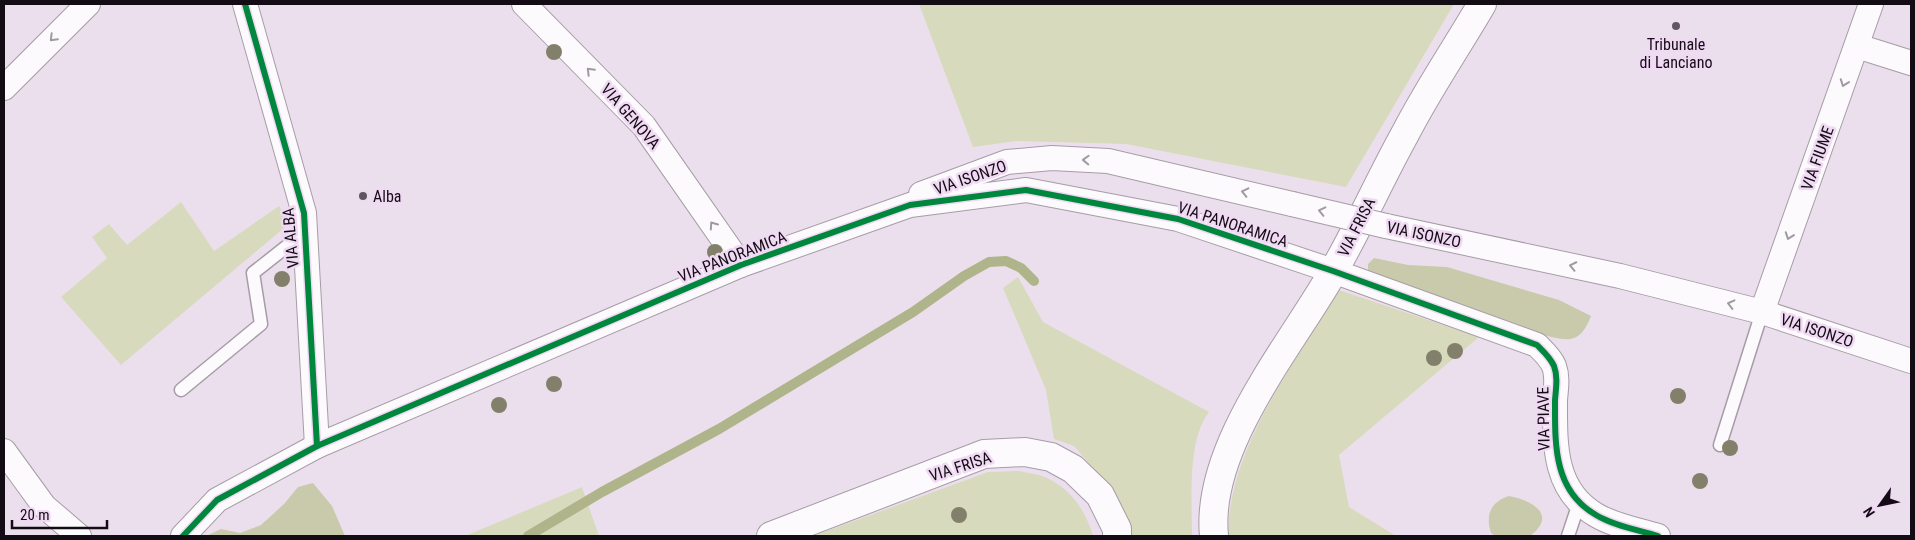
<svg xmlns="http://www.w3.org/2000/svg" width="1915" height="540" viewBox="0 0 1915 540" font-family="'Roboto Condensed',sans-serif">
	<style>
		.green { fill: #d8dabd }
		.forest { fill: #c8caab }
		.lines { fill: none; stroke-linecap: round; stroke-linejoin: round }
		.stream { stroke: #afb48a; stroke-width: 10 }
		.lane-casing { stroke: #a69ca8; stroke-width: 15 }
		.street-casing { stroke: #a69ca8; stroke-width: 26 }
		.secondary-casing { stroke: #a69ca8; stroke-width: 30 }
		.lane { stroke: #fcfafc; stroke-width: 12 }
		.street { stroke: #fcfafc; stroke-width: 24 }
		.secondary { stroke: #fcfafc; stroke-width: 28 }
		.street-bridge-casing { stroke: #a69ca8; stroke-width: 26; stroke-linecap: butt }
		.street-bridge { stroke: #fcfafc; stroke-width: 24 }
		.cycleway-casing { stroke: #f0d9f3; stroke-width: 9 }
		.cycleway { stroke: #00873e; stroke-width: 6 }
		.tree { fill: #82806b }
		.oneway { stroke: #9f9ba0 }
		.poi-dot { fill: #605661; stroke: #f0d9f3; stroke-width: 2 }
		.labels { text-anchor: middle; stroke-width: 5; stroke-linejoin: round; paint-order: stroke }
		.poi-label { font-size: 16px; fill: #140c15; stroke: #f0d9f3 }
		.street-label { font-size: 16px; fill: #140c15; stroke: #f0d9f3 }
	</style>
	<rect width="100%" height="100%" fill="#ecdfed"/>
	<g class="green">
		<polygon points="919,4 1454,4 1346,187 1126,144 1016,141 973,147"/>
		<polygon points="181,202 214,251 279,206 290,223 121,365 61,297 107,258 92,237 109,224 127,245"/>
		<path d="M1018,277L1043,322L1209,412C1187,440 1192,501 1192,536H1129L1104,481L1074,446L1054,439L1046,390L1003,288Z"/>
		<path d="M1339,290L1479,337L1339,455L1349,507L1396,536H1228C1228,448 1295,363 1339,290Z"/>
		<path d="M1019,471C1028,473 1040,474 1049,479C1073,491 1086,512 1093,536H813L988,472Z"/>
		<polygon points="582,487 599,536 465,536"/>
	</g>
	<g class="forest">
		<path d="M1374,258L1408,265L1447,267L1559,300L1591,316C1579,347 1567,340 1538,334L1368,272V264Z"/>
		<polygon points="313,483 332,506 345,536 206,536 221,529 240,533 261,525 284,504 298,487"/>
		<path d="M1509,496C1532,500 1558,515 1530,536H1495L1491,533C1485,514 1491,502 1509,496Z"/>
	</g>
	<g class="lines">
		<polyline class="stream" points="528,536 602,492 719,429 913,312 964,276 989,262 1006,261 1021,268 1034,281"/>
		<defs>
			<g id="lane">
				<polyline points="181,390 261,324 253,273 305,232"/>
				<polyline points="1720,445 1762,312"/>
				<polyline points="1568,536 1579,503"/>
			</g>
			<g id="street">
				<polyline points="245,4 304,213 317,446"/>
				<polyline points="524,4 644,126 741,265"/>
				<polyline points="1857,46 1911,63"/>
				<polyline points="4,88 88,4"/>
				<polyline points="921,194 1007,162 1052,158 1108,161 1292,204"/>
				<polyline points="1386,226 1620,276 1762,312 1911,361"/>
				<polyline points="1762,312 1871,4"/>
				<polyline points="4,451 44,506 79,536"/>
				<path d="M183,536L217,500L317,446L741,265L910,205L1026,190L1178,219L1333,271L1537,345C1543,351 1550,357 1554,366C1558,377 1556,388 1555,400C1555,444 1553,490 1596,515C1614,526 1639,530 1658,536"/>
			</g>
			<g id="secondary">
				<polyline points="771,536 984,454 1025,452 1051,457 1073,469 1100,495 1117,529 1117,536"/>
				<path d="M1214,536C1205,447 1290,347 1333,272C1359,227 1380,179 1405,134C1428,89 1457,47 1482,4"/>
			</g>
		</defs>
		<use href="#lane" class="lane-casing"/>
		<use href="#street" class="street-casing"/>
		<use href="#secondary" class="secondary-casing"/>
		<use href="#lane" class="lane"/>
		<use href="#street" class="street"/>
		<use href="#secondary" class="secondary"/>
		<defs>
			<polyline id="street-bridge" points="1292,204 1386,226"/>
		</defs>
		<use href="#street-bridge" class="street-bridge-casing"/>
		<use href="#street-bridge" class="street-bridge"/>
		<defs>
			<g id="cycleway">
				<polyline points="245,4 304,213 317,446"/>
				<path d="M183,536L217,500L317,446L741,265L910,205L1026,190L1178,219L1333,271L1537,345C1543,351 1550,357 1554,366C1558,377 1556,388 1555,400C1555,444 1553,490 1596,515C1614,526 1639,530 1658,536"/>
			</g>
		</defs>
		<use href="#cycleway" class="cycleway-casing"/>
		<use href="#cycleway" class="cycleway"/>
	</g>
	<g class="tree">
		<circle cx="554" cy="52" r="8"/>
		<circle cx="715" cy="252" r="8"/>
		<circle cx="282" cy="279" r="8"/>
		<circle cx="1455" cy="351" r="8"/>
		<circle cx="1434" cy="358" r="8"/>
		<circle cx="554" cy="384" r="8"/>
		<circle cx="1678" cy="396" r="8"/>
		<circle cx="499" cy="405" r="8"/>
		<circle cx="1730" cy="448" r="8"/>
		<circle cx="1700" cy="481" r="8"/>
		<circle cx="959" cy="515" r="8"/>
	</g>
	<defs><path id="oneway-chevron" d="M-2-3.5L2.5 0L-2 3.5" fill="none" stroke-width="1.6" stroke-linecap="round" stroke-linejoin="round" transform="scale(1.25)"/></defs>
	<g class="oneway">
		<use href="#oneway-chevron" transform="translate(53 38) rotate(135)"/>
		<use href="#oneway-chevron" transform="translate(590 71) rotate(-135)"/>
		<use href="#oneway-chevron" transform="translate(1844 83) rotate(110)"/>
		<use href="#oneway-chevron" transform="translate(1086 160) rotate(-178)"/>
		<use href="#oneway-chevron" transform="translate(1245 192) rotate(-167)"/>
		<use href="#oneway-chevron" transform="translate(1322 211) rotate(-167)"/>
		<use href="#oneway-chevron" transform="translate(713 225) rotate(-125)"/>
		<use href="#oneway-chevron" transform="translate(1789 236) rotate(110)"/>
		<use href="#oneway-chevron" transform="translate(1573 266) rotate(-168)"/>
		<use href="#oneway-chevron" transform="translate(1731 304) rotate(-166)"/>
	</g>
	<g class="poi-dot">
		<circle cx="1676" cy="26" r="5"/>
		<circle cx="363" cy="196" r="5"/>
	</g>
	<g class="labels">
		<g class="poi-label">
			<text x="1676" y="50">Tribunale<tspan x="1676" dy="18">di Lanciano</tspan></text>
			<text x="373" y="202" text-anchor="start">Alba</text>
		</g>
		<g class="street-label">
			<text transform="translate(631 116) rotate(49)" y="6">VIA GENOVA</text>
			<text transform="translate(1817 158) rotate(-70)" y="6">VIA FIUME</text>
			<text transform="translate(970 177) rotate(-19)" y="6">VIA ISONZO</text>
			<text transform="translate(1233 224) rotate(18)" y="6">VIA PANORAMICA</text>
			<text transform="translate(1356 227) rotate(-63)" y="6">VIA FRISA</text>
			<text transform="translate(1424 234) rotate(12)" y="6">VIA ISONZO</text>
			<text transform="translate(290 238) rotate(-95)" y="6">VIA ALBA</text>
			<text transform="translate(732 256) rotate(-21)" y="6">VIA PANORAMICA</text>
			<text transform="translate(1817 330) rotate(18)" y="6">VIA ISONZO</text>
			<text transform="translate(1543 419) rotate(-91)" y="6">VIA PIAVE</text>
			<text transform="translate(960 466) rotate(-18)" y="6">VIA FRISA</text>
		</g>
	</g>
	<rect width="1915" height="540" fill="none" stroke="#140c15" stroke-width="10"/>
	<g transform="translate(1880 505) rotate(237)" stroke="#f0d9f3" stroke-width="4" paint-order="stroke">
	<path d="M0-4L9 19L0 12L-9 19Z" fill="#140c15"/>
	<text y="-8" font-size="14" font-weight="bold" text-anchor="middle" fill="#140c15">N</text>
	</g>
	<path d="M12 520v8h95v-8" fill="none" stroke="#140c15" stroke-width="2.5"/>
	<text x="20" y="520" font-size="15" fill="#140c15" stroke="#f0d9f3" stroke-width="4" paint-order="stroke">20 m</text>
</svg>
